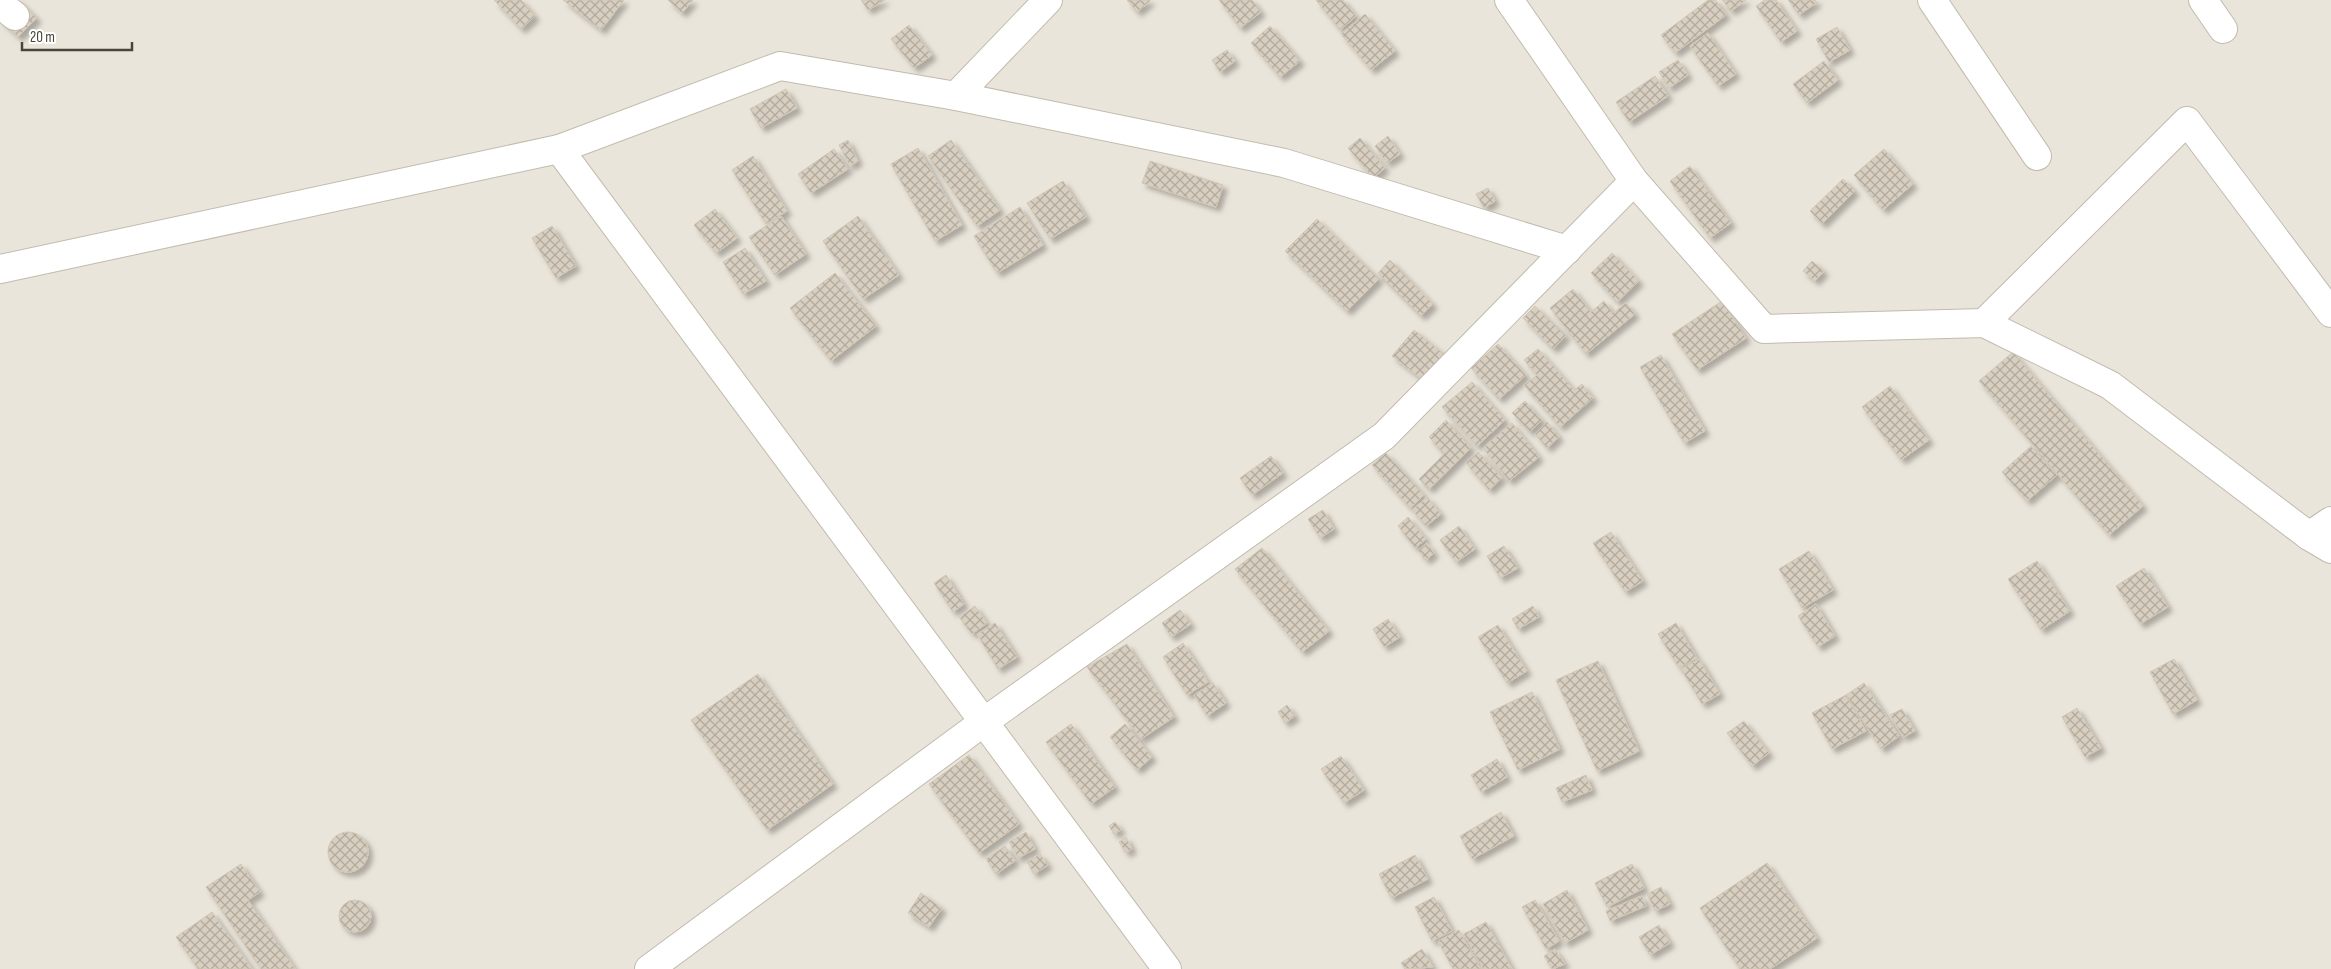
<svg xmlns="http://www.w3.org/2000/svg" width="2331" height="969" viewBox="0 0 2331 969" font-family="'Sofia Sans Condensed',sans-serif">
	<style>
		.residential { fill: #eae5da }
		.building { fill: url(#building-cross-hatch); stroke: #d3c7b4; filter: url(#shadow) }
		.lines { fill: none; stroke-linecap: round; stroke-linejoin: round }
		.minor-casing { stroke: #c2bbae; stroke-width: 30 }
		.minor { stroke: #fff; stroke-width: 28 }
	</style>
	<defs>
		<pattern id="building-cross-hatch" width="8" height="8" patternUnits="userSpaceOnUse" patternTransform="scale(1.25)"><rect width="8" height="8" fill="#d8cfc1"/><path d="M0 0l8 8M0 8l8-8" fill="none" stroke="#b1aa9e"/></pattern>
		<filter id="shadow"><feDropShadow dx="4.5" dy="4.5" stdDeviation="2.5" flood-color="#0004"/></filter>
	</defs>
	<rect width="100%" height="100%" fill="#f6f3ec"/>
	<rect class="residential" x="0" y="0" width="2331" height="969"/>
	<g class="building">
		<polygon points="0,0 18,0 37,18 18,37 0,20"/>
		<polygon points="494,0 521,0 535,16 521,29"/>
		<polygon points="563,0 624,0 601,30"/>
		<polygon points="668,0 693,0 682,13"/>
		<polygon points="861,0 885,0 868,10"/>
		<polygon points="1127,0 1150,0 1150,1 1137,12"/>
		<polygon points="1219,0 1252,0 1261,12 1240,28"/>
		<polygon points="1316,0 1343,0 1356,16 1340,30"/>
		<polygon points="1708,0 1715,0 1726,15 1675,53 1661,35"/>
		<polygon points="1722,0 1746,0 1731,11"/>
		<polygon points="1765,0 1776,0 1797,31 1781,42 1756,6"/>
		<polygon points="1788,0 1815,0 1817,2 1799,15"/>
		<polygon points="1365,14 1395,51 1371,70 1341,34"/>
		<polygon points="909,25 932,55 914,68 891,39"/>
		<polygon points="1270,26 1300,61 1280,77 1251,43"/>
		<polygon points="1837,27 1850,50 1829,62 1816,39"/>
		<polygon points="1708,33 1736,74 1718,86 1690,46"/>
		<polygon points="1227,50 1235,61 1220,72 1212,60"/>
		<polygon points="1678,60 1688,75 1669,88 1659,72"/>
		<polygon points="1824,61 1838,80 1807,103 1793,84"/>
		<polygon points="1655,76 1668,96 1629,122 1616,102"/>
		<polygon points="786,89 797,108 761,128 750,109"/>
		<polygon points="1388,136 1400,154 1387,163 1375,146"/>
		<polygon points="1360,138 1385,168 1373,178 1348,148"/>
		<polygon points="848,140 858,161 850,166 839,145"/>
		<polygon points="951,140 1000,210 977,226 928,156"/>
		<polygon points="918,148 962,225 935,241 891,164"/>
		<polygon points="834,149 848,169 811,193 798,174"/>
		<polygon points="1884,149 1913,184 1883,210 1854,175"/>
		<polygon points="753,156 787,211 766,224 732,170"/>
		<polygon points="1150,161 1223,185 1216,207 1142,183"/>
		<polygon points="1690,166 1731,223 1710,238 1670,181"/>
		<polygon points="1843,179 1855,191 1822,224 1810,211"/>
		<polygon points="1063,181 1086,217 1050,239 1027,203"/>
		<polygon points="1488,188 1495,201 1484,208 1476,194"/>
		<polygon points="1020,207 1043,245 997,273 974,236"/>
		<polygon points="715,209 737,238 716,253 694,225"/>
		<polygon points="781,216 806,254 775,275 749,237"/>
		<polygon points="858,216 899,275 863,299 823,241"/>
		<polygon points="1317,219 1379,279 1347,311 1285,251"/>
		<polygon points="552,226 576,266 556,278 532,238"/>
		<polygon points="745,248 766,281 743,294 723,262"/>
		<polygon points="1612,253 1639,281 1617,302 1591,273"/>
		<polygon points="1390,260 1433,304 1421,316 1378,273"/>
		<polygon points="1812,261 1824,271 1815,281 1803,271"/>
		<polygon points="835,273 876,326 831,361 790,308"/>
		<polygon points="1573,289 1591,312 1604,301 1613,313 1626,303 1635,314 1586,354 1550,308"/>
		<polygon points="1722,301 1746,338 1697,370 1672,334"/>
		<polygon points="1535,306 1566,336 1553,349 1523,318"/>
		<polygon points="1414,330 1444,354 1423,380 1392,356"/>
		<polygon points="1498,344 1526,375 1499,399 1471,368"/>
		<polygon points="1538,349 1574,390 1582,384 1593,398 1560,427 1524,385 1537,375 1524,360"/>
		<polygon points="2013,352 2143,506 2109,535 1979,381"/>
		<polygon points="1661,355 1705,431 1684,443 1640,367"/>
		<polygon points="1472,382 1505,420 1477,446 1442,407"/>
		<polygon points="1890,386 1929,440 1901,460 1862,407"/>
		<polygon points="1525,401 1542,420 1530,432 1512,413"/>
		<polygon points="1446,420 1471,448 1429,489 1419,479 1444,454 1429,437"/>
		<polygon points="1547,422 1559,437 1547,448 1535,434"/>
		<polygon points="1512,423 1539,457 1509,481 1483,448"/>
		<polygon points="2031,446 2057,475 2027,501 2002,472"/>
		<polygon points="1478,452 1502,478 1489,490 1466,463"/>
		<polygon points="1386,453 1424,495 1410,508 1372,465"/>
		<polygon points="1271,456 1283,473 1252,495 1240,478"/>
		<polygon points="1427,497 1441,514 1426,526 1412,510"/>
		<polygon points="1323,510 1334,529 1320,538 1308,519"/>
		<polygon points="1408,517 1426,539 1415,548 1398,526"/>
		<polygon points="1459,526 1475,549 1456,562 1440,540"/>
		<polygon points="1611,532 1643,581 1625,592 1593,543"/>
		<polygon points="1427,543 1434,553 1426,560 1418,551"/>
		<polygon points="1504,546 1518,568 1500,578 1487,556"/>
		<polygon points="1262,548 1329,631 1302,652 1235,569"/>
		<polygon points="1809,551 1833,590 1802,608 1779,569"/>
		<polygon points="2037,561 2070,611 2041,630 2008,579"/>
		<polygon points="2144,568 2168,607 2140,624 2116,586"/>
		<polygon points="946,575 964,604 953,612 934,583"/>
		<polygon points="1816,604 1835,636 1818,647 1798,616"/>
		<polygon points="975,606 987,623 972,634 959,617"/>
		<polygon points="1533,606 1539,617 1518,629 1512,619"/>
		<polygon points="1180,610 1191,624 1171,637 1162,623"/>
		<polygon points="1388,619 1400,637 1384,647 1373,629"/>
		<polygon points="995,623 1017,657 998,669 977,634"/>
		<polygon points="1676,623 1697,658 1679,668 1658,634"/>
		<polygon points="1498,625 1527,671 1507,683 1478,637"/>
		<polygon points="1183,643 1208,682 1187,695 1163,657"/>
		<polygon points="1127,644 1174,717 1141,739 1087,667"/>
		<polygon points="1699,659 1720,694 1702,704 1681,669"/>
		<polygon points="2174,659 2197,700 2173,714 2150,672"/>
		<polygon points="1598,661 1639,751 1597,771 1556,680"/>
		<polygon points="758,674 833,784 767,830 691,720"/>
		<polygon points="1213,683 1226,703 1207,716 1194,695"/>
		<polygon points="1864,683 1899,736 1881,749 1846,695"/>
		<polygon points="1532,692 1560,749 1518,770 1490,712"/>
		<polygon points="1846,695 1866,731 1832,749 1812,713"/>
		<polygon points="1287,705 1295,716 1285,723 1278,712"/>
		<polygon points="2077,708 2101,748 2085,757 2062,717"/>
		<polygon points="1902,709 1915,731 1903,737 1890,715"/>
		<polygon points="1744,721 1769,753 1752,766 1727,733"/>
		<polygon points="1071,724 1115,787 1091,804 1046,742"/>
		<polygon points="1125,724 1152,757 1137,770 1110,737"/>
		<polygon points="969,755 1019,824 979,853 929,784"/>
		<polygon points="1341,756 1364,790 1344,803 1321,769"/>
		<polygon points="1497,759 1507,777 1481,792 1471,775"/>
		<polygon points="1586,775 1592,790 1562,802 1556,788"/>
		<polygon points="1501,812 1514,836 1472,859 1460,836"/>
		<polygon points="1115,822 1121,830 1114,834 1109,826"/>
		<circle cx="348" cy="852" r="20"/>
		<polygon points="1026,832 1035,849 1018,858 1009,842"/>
		<polygon points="1126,837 1132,849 1126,853 1119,842"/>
		<polygon points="1005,846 1015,861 996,874 986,859"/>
		<polygon points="1040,854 1048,865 1034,874 1027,862"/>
		<polygon points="1415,855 1428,879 1391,898 1379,874"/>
		<polygon points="1767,863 1817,938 1770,969 1740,969 1700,908"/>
		<polygon points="241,864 260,892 248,900 295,969 261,969 206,887"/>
		<polygon points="1632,864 1644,888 1607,907 1595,883"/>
		<polygon points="1661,887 1670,904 1655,911 1647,894"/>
		<polygon points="1567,890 1588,930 1565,943 1543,904"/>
		<polygon points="921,893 942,908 929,927 908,913"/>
		<polygon points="1642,896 1646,906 1610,921 1606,911"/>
		<polygon points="1434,897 1452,931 1432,941 1415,907"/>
		<circle cx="355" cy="916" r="16"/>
		<polygon points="1535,900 1559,941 1546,949 1522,907"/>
		<polygon points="212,912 252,969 198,969 176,937"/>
		<polygon points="1486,922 1512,969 1483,969 1464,934"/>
		<polygon points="1659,925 1670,943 1650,955 1639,937"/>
		<polygon points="1459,930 1481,969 1453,969 1438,941"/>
		<polygon points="1422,949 1433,967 1405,969 1401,963"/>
		<polygon points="1555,949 1565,964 1552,969 1544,956"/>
	</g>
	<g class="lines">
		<defs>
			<g id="minor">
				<polyline points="1509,0 1634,181 1764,329 1984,323 2110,385 2309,536 2331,521"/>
				<polyline points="1932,0 2037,156"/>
				<polyline points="2203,0 2223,29"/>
				<polyline points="0,4 15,16"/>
				<polyline points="956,96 1048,0"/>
				<polyline points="559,149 1167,969"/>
				<polyline points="0,269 559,149 780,66 956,96 1284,163 1567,250"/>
				<polyline points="1984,323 2187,121 2331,313"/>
				<polyline points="2309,536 2331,549"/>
				<polyline points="649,969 985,721 1384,436 1634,181"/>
			</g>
		</defs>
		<use href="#minor" class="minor-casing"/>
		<use href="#minor" class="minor"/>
	</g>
	<path d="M22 42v8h110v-8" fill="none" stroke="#4b4439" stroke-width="2.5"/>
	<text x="30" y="42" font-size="15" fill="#4b4439" stroke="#ffffff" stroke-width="4" paint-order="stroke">20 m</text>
</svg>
